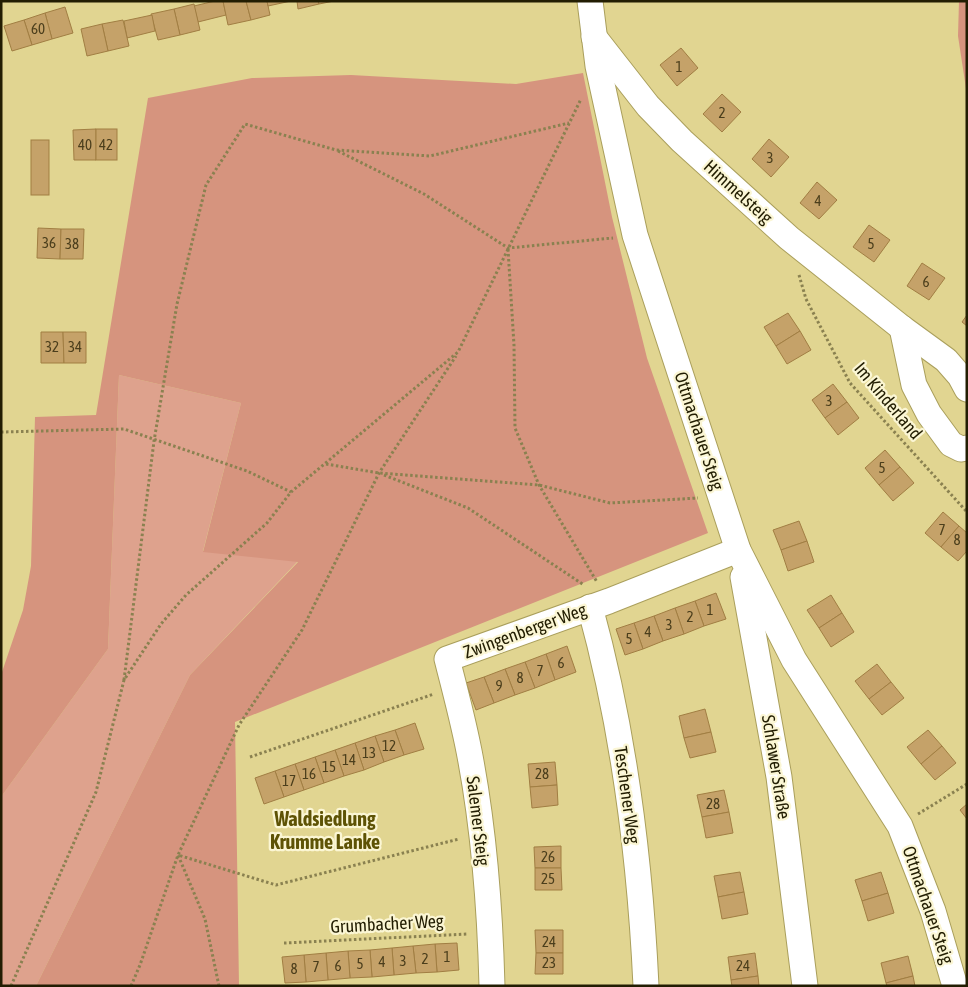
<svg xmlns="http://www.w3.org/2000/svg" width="968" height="987" viewBox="0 0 968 987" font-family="'Asap Condensed',sans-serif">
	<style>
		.green { fill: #dea28d }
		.forest { fill: #d6947e }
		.building { fill: #c5a269; stroke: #a17e43 }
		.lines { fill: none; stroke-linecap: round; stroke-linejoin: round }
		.minor-casing { stroke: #aa9f5c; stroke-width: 27 }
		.path { stroke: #8a8150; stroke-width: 3; stroke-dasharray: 2.5 2.5; stroke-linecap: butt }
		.minor { stroke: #fff; stroke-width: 25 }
		.labels { text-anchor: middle; stroke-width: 4.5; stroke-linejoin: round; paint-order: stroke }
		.number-label { font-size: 15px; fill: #4b3e1c }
		.street-label { font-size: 18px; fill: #221d02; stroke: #fbf6d4 }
		.quarter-label { font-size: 20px; font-weight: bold; fill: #5e5305; stroke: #fbf6d4 }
	</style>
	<rect width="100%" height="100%" fill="#e1d591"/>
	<polygon class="green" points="119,375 241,403 203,551 298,561 190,675 36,986 1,986 1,797 108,649"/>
	<g class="forest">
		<polygon points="959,1 967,1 967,95 958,36"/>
		<polygon points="583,73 612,217 647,358 708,533 235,722 239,986 36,986 190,675 298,562 203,552 241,403 119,375 108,649 1,797 1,675 23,610 31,566 35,417 96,415 148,98 252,78 351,75 516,84"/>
	</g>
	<g class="building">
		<polygon points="215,1 223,1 226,15 198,22 194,6"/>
		<polygon points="223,1 246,1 251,20 228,25"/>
		<polygon points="246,1 267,1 270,15 251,20"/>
		<polygon points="267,1 291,1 268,6"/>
		<polygon points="297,1 318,1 319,4 298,9"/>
		<polygon points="318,1 334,1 319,4"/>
		<polygon points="194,4 200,30 180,35 174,9"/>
		<polygon points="65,7 73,33 52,39 45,13"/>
		<polygon points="174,9 180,35 158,40 151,14"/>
		<polygon points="45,13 52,39 32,45 24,20"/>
		<polygon points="152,15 155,31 127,38 124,21"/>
		<polygon points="24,20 32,45 12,51 4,26"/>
		<polygon points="123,20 129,46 108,51 102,24"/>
		<polygon points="102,24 108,51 87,56 81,29"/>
		<polygon points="681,48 698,68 677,86 660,65"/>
		<polygon points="722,94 741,112 722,132 703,114"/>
		<polygon points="96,129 96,160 74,160 73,130"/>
		<rect x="96" y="129" width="21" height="31"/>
		<polygon points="769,139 789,157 771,177 752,159"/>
		<rect x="31" y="140" width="18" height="55"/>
		<polygon points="817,182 837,200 819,219 800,203"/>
		<polygon points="869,225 890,240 874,262 853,247"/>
		<polygon points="38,228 61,229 60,259 37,258"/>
		<polygon points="61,229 84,229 83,259 60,259"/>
		<polygon points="922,263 945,278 929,300 907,286"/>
		<polygon points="788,313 800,331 776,346 764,327"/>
		<polygon points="967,315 967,326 962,322"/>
		<polygon points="800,331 811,350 787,364 776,346"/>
		<polygon points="41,332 63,332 64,363 41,363"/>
		<polygon points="63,332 86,332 86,363 64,363"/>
		<polygon points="833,384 847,402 825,418 812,400"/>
		<polygon points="847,402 859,418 838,435 825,418"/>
		<polygon points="885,450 900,467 879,485 865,468"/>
		<polygon points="900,467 914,483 893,501 879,485"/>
		<polygon points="943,512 959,526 941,547 925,533"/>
		<polygon points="799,521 807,541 781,550 773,530"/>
		<polygon points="959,526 967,533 967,551 958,561 941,547"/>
		<polygon points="807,541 814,562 788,571 781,550"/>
		<polygon points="716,593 726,619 704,626 695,601"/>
		<polygon points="831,595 842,613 819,628 807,610"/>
		<polygon points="695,601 704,626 684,634 675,608"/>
		<polygon points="675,608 684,634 663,641 654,616"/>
		<polygon points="842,613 854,632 831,647 819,628"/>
		<polygon points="654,616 663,641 643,649 634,623"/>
		<polygon points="634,623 643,649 625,655 616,629"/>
		<polygon points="567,646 576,672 555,680 546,654"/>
		<polygon points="546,654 555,680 535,688 525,662"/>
		<polygon points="525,662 535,688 515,695 505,669"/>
		<polygon points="877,664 891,682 869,699 855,681"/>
		<polygon points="505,669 515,695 494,703 484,677"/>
		<polygon points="484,677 494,703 476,710 466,683"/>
		<polygon points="891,682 904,698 882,715 869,699"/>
		<polygon points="705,709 711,732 684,738 679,716"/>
		<polygon points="415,723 424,749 404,755 395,730"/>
		<polygon points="395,730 404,755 384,762 375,736"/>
		<polygon points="928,730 942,746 921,764 907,747"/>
		<polygon points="711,732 716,752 690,758 684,738"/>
		<polygon points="375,736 384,762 364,770 355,743"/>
		<polygon points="355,743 364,770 344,776 335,750"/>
		<polygon points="942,746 956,763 935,780 921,764"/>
		<polygon points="335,750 344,776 324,783 315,757"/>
		<polygon points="315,757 324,783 304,790 295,764"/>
		<polygon points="555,762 557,785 530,787 528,764"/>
		<polygon points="295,764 304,790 284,797 275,771"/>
		<polygon points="275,771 284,797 264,804 255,778"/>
		<polygon points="557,785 558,805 532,808 530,787"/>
		<polygon points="724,790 729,812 702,817 697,795"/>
		<polygon points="967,804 967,819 960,810"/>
		<polygon points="729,812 733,833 706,838 702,817"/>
		<polygon points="561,846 561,868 535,868 534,847"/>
		<polygon points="535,868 561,868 562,890 535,890"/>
		<polygon points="740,872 744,892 718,897 714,876"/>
		<polygon points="881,872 888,893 862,901 855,880"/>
		<polygon points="744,892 748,914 722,919 718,897"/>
		<polygon points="888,893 894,913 868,921 862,901"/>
		<polygon points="535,930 563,930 563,953 536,953"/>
		<polygon points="457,943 459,970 437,972 435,944"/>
		<polygon points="435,944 437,972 416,973 413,946"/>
		<polygon points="413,946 416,973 394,975 392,948"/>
		<polygon points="392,948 394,975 372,977 370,950"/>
		<polygon points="370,950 372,977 350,978 348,951"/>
		<polygon points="348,951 350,978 328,980 326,953"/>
		<polygon points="326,953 328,980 306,982 304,955"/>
		<polygon points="536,953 563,953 563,974 535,974"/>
		<polygon points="755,953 758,976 731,980 728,957"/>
		<polygon points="304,955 306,982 285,983 282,957"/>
		<polygon points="908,956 913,976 886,983 881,963"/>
		<polygon points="758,976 759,986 732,986 731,980"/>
		<polygon points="913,976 915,986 887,986 886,983"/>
	</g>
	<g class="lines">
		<defs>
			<g id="minor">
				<polyline points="590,1 598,66 635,235 738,550 794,660 900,826 933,911 955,986"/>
				<polyline points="594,37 648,106 682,141 789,238 902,328 946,360 960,376 967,389"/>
				<polyline points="902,328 914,385 929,414 951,444 961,449 967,448"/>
				<polyline points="743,577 779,777 805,986"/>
				<path d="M590,607C624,730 640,858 646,986"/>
				<path d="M492,986C490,908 484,828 469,751C463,720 455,690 447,659L609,601L738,550"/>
			</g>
		</defs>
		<use href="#minor" class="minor-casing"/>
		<g class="path">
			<polyline points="338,151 424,194 508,248 613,238"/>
			<polyline points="508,249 514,345 515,428 539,485 597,582"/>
			<polyline points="799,275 806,299 850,383 967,512"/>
			<polyline points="1,432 124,429 247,471 291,492"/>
			<polyline points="326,464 379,473 539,485 610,503 698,498"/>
			<polyline points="384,475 468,508 584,585"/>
			<polyline points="124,680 154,441 177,304 206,185 245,124 336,150 430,156 569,123"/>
			<polyline points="250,757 434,694"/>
			<polyline points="918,814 967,784"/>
			<polyline points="284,943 468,934"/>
			<polyline points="11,986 96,792 124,680 161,624 186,595 267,523 291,492 458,352 581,99"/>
			<polyline points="131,986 140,965 178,855 239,725 302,630 379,473 456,356"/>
			<polyline points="219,986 205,919 178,855 276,885 459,839"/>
		</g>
		<use href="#minor" class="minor"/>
	</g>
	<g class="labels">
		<g class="number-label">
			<text x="38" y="34">60</text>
			<text x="679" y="72">1</text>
			<text x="722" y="118">2</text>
			<text x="85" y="150">40</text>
			<text x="106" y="150">42</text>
			<text x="770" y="163">3</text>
			<text x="818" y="206">4</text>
			<text x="49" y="248">36</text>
			<text x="72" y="249">38</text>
			<text x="871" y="249">5</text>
			<text x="926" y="287">6</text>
			<text x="52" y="352">32</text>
			<text x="75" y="352">34</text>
			<text x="829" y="406">3</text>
			<text x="882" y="473">5</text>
			<text x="942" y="535">7</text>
			<text x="957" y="545">8</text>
			<text x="710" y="615">1</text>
			<text x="690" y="622">2</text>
			<text x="669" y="630">3</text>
			<text x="648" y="637">4</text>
			<text x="629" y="644">5</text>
			<text x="561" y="668">6</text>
			<text x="540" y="676">7</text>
			<text x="520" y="683">8</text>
			<text x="499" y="691">9</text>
			<text x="389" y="751">12</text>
			<text x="369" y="758">13</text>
			<text x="349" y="765">14</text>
			<text x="329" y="772">15</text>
			<text x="309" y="779">16</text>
			<text x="542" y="779">28</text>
			<text x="289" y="786">17</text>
			<text x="713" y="809">28</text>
			<text x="548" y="862">26</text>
			<text x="548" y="884">25</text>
			<text x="549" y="947">24</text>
			<text x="447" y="962">1</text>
			<text x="425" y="964">2</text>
			<text x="403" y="966">3</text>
			<text x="382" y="967">4</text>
			<text x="549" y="968">23</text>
			<text x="360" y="969">5</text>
			<text x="338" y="971">6</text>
			<text x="743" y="971">24</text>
			<text x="316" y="972">7</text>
			<text x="294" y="974">8</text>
		</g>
		<g class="street-label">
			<text transform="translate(738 192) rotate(42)" y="6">Himmelsteig</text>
			<text transform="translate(888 401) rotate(50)" y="6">Im Kinderland</text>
			<text transform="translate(699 431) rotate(72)" y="6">Ottmachauer Steig</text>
			<text transform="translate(525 631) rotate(-20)" y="6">Zwingenberger Weg</text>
			<text transform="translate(776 767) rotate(81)" y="6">Schlawer Straße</text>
			<text transform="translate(627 795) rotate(82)" y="6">Teschener Weg</text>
			<text transform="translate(478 821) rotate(83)" y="6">Salemer Steig</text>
			<text transform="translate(928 905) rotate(71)" y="6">Ottmachauer Steig</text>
			<text transform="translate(387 924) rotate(-3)" y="6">Grumbacher Weg</text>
		</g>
		<g class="quarter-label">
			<text x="325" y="826">Waldsiedlung<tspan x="325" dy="23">Krumme Lanke</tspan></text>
		</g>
	</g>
	<rect width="968" height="987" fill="none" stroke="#221d02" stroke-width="5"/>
</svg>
